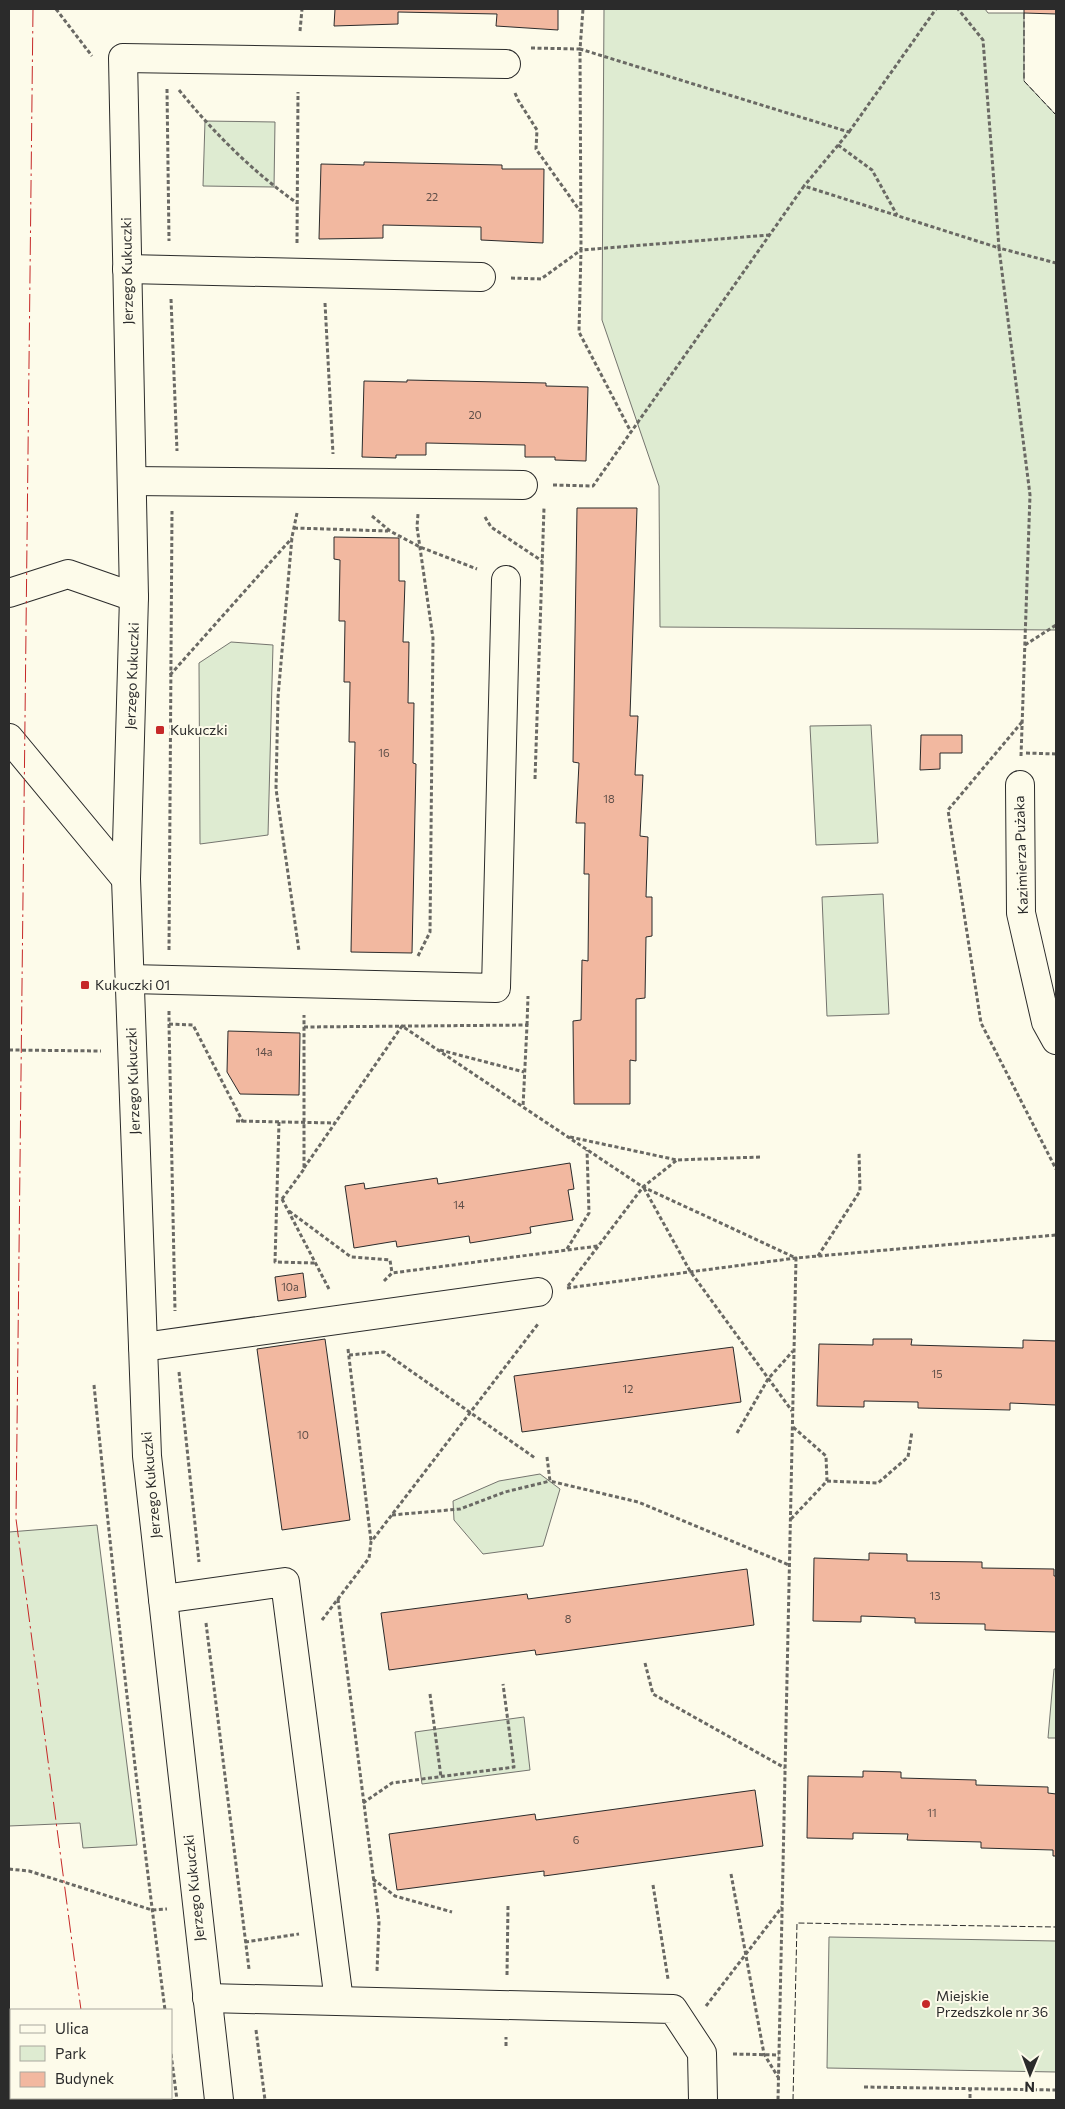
<svg xmlns="http://www.w3.org/2000/svg" width="1065" height="2109" viewBox="0 0 1065 2109" font-family="Commissioner,sans-serif">
	<style>
		.green { fill: #deebd1; stroke: #74746e }
		.building { fill: #f2b8a0; stroke: #2b2b2b }
		.lines { fill: none; stroke-linecap: round; stroke-linejoin: round }
		.minor-casing { stroke: #2b2b2b; stroke-width: 30 }
		.path { stroke: #6a6964; stroke-width: 3; stroke-dasharray: 4 2.5; stroke-linecap: butt }
		.minor { stroke: #fdfbea; stroke-width: 28 }
		.fence { stroke: #2b2b2b; stroke-width: 1; stroke-dasharray: 6 2.5; stroke-linecap: butt }
		.power { stroke: #c62828; stroke-width: 1; stroke-dasharray: 18 4 2.5 4; stroke-linecap: butt }
		.poi-dot { fill: #c62828; stroke: #fdfbea; stroke-width: 2 }
		.labels { text-anchor: middle; stroke-width: 4; stroke-linejoin: round; paint-order: stroke }
		.number-label { font-size: 11px; fill: #5d4e48 }
		.street-label { font-size: 14px; fill: #2b2b2b; stroke: #fdfbea }
		.poi-label { font-size: 14px; fill: #2b2b2b; stroke: #fdfbea; text-anchor: start }
	</style>
	<rect width="100%" height="100%" fill="#fdfbea"/>
	<g class="green">
		<polygon points="604,9 985,9 988,13 1024,13 1024,81 1056,115 1056,630 660,627 659,486 602,320"/>
		<polygon points="205,121 275,122 274,187 203,186"/>
		<polygon points="231,642 273,645 268,835 200,844 199,663"/>
		<polygon points="871,725 878,843 816,845 810,726"/>
		<polygon points="883,894 889,1014 827,1016 822,897"/>
		<polygon points="540,1474 560,1489 543,1546 483,1554 454,1520 453,1501 499,1481"/>
		<polygon points="97,1525 137,1845 83,1848 80,1823 9,1826 9,1532"/>
		<polygon points="1054,1669 1056,1669 1056,1738 1048,1738"/>
		<polygon points="524,1717 530,1770 422,1784 415,1732"/>
		<polygon points="829,1937 1056,1941 1056,2072 827,2068"/>
	</g>
	<g class="building">
		<polygon points="335,9 558,9 558,30 496,26 497,14 398,12 398,24 334,26"/>
		<polygon points="1024,9 1056,9 1056,14 1024,13"/>
		<polygon points="364,162 502,165 502,169 544,169 543,243 481,240 481,227 383,225 383,238 319,239 321,164 364,165"/>
		<polygon points="407,380 546,383 546,386 588,387 586,461 555,460 555,457 525,457 525,445 426,443 426,455 396,455 396,458 362,457 364,381 407,382"/>
		<polygon points="577,508 637,508 630,716 638,716 635,775 643,775 640,836 648,837 646,897 652,897 652,936 646,937 645,998 636,999 636,1061 630,1060 630,1104 574,1104 573,1021 581,1020 582,960 588,961 589,874 584,874 585,823 576,823 579,763 573,762"/>
		<polygon points="334,537 399,538 399,581 405,581 403,642 409,642 408,703 414,703 413,763 416,764 412,953 351,952 355,742 349,742 350,682 344,682 345,621 339,621 340,560 334,559"/>
		<polygon points="921,735 962,735 962,753 940,753 940,769 920,770"/>
		<polygon points="228,1031 300,1033 299,1095 240,1094 227,1072"/>
		<polygon points="570,1163 574,1189 568,1190 573,1220 530,1227 531,1233 470,1243 469,1236 397,1247 396,1241 354,1248 345,1186 364,1183 365,1189 437,1178 438,1184"/>
		<polygon points="303,1273 306,1297 278,1301 275,1277"/>
		<polygon points="325,1339 350,1520 282,1530 257,1349"/>
		<polygon points="873,1339 912,1339 911,1345 1023,1348 1023,1340 1056,1341 1056,1405 1010,1403 1010,1410 918,1408 918,1402 864,1401 864,1407 817,1406 819,1344 873,1345"/>
		<polygon points="733,1347 741,1402 522,1432 514,1376"/>
		<polygon points="869,1553 907,1554 907,1561 982,1562 982,1568 1054,1569 1054,1576 1056,1576 1056,1632 985,1630 985,1624 915,1623 915,1618 861,1616 861,1622 813,1621 814,1558 869,1560"/>
		<polygon points="747,1569 754,1625 536,1655 535,1650 389,1670 381,1613 527,1594 528,1599"/>
		<polygon points="863,1771 901,1772 901,1778 976,1780 976,1785 1048,1787 1048,1793 1056,1794 1056,1856 1053,1856 1053,1850 981,1848 981,1842 907,1840 908,1834 853,1833 853,1839 807,1838 808,1776 863,1777"/>
		<polygon points="755,1790 763,1846 544,1876 544,1871 397,1890 389,1834 535,1814 536,1820"/>
	</g>
	<g class="lines">
		<defs>
			<g id="minor">
				<polyline points="127,269 481,277"/>
				<polyline points="132,481 523,485"/>
				<polyline points="9,593 68,574 134,597"/>
				<polyline points="9,738 126,879"/>
				<polyline points="1020,785 1021,913 1046,1022 1056,1040"/>
				<polyline points="130,979 496,988 506,580"/>
				<polyline points="143,1347 538,1292"/>
				<polyline points="163,1599 285,1582 339,2001"/>
				<polyline points="207,1998 673,2009 702,2053 703,2100"/>
				<polyline points="219,2100 147,1456 126,879 134,597 123,58 506,64"/>
			</g>
		</defs>
		<use href="#minor" class="minor-casing"/>
		<g class="path">
			<polyline points="56,9 92,56"/>
			<polyline points="300,31 302,9"/>
			<polyline points="531,48 580,49 583,9"/>
			<polyline points="167,89 169,241"/>
			<path d="M179,90C213,132 253,172 297,203"/>
			<polyline points="515,93 518,100 537,130 536,149 580,211"/>
			<polyline points="849,132 936,9"/>
			<polyline points="838,145 872,170 897,215"/>
			<polyline points="770,235 581,250 580,49 849,132 804,186"/>
			<polyline points="297,243 298,92"/>
			<polyline points="511,278 541,279 581,250 579,332 631,432"/>
			<polyline points="171,299 177,451"/>
			<polyline points="325,303 333,454"/>
			<polyline points="553,485 593,486 804,186 999,248 983,40 958,9"/>
			<polyline points="297,513 292,537 278,697 276,789 299,951"/>
			<polyline points="372,516 390,531 420,547 477,569"/>
			<polyline points="485,517 491,527 542,561"/>
			<polyline points="294,528 388,531"/>
			<polyline points="1025,645 1056,625"/>
			<polyline points="170,675 292,538"/>
			<polyline points="1022,722 948,810 981,1023 1056,1169"/>
			<polyline points="1026,753 1056,754"/>
			<polyline points="1021,756 1030,495 999,248 1056,263"/>
			<polyline points="535,779 544,508"/>
			<polyline points="169,950 172,511"/>
			<polyline points="418,956 430,932 433,638 417,527 418,514"/>
			<polyline points="169,1011 169,1024 193,1025 243,1122"/>
			<polyline points="169,1024 175,1311"/>
			<polyline points="527,1025 528,996"/>
			<polyline points="304,1027 527,1025 523,1107 643,1187 796,1258 778,2100"/>
			<polyline points="9,1050 101,1051"/>
			<polyline points="440,1050 524,1072"/>
			<polyline points="236,1121 335,1123"/>
			<polyline points="279,1122 275,1262 315,1263"/>
			<polyline points="570,1137 677,1160 760,1157"/>
			<polyline points="304,1168 402,1026 523,1107"/>
			<polyline points="644,1188 690,1271 792,1411"/>
			<polyline points="282,1199 304,1169 304,1015"/>
			<polyline points="282,1199 329,1289"/>
			<polyline points="289,1211 351,1257 390,1260 392,1273"/>
			<polyline points="567,1249 589,1213 587,1150"/>
			<polyline points="818,1256 860,1191 859,1152"/>
			<polyline points="384,1281 392,1273 598,1246"/>
			<polyline points="568,1286 643,1187 677,1160"/>
			<polyline points="567,1288 796,1258 1056,1235"/>
			<polyline points="348,1349 371,1541"/>
			<polyline points="349,1355 384,1352 535,1458"/>
			<polyline points="179,1372 199,1562"/>
			<path d="M94,1385C115,1594 138,1802 165,2010"/>
			<polyline points="737,1433 768,1379 793,1351"/>
			<polyline points="547,1457 550,1481 638,1502 789,1565"/>
			<polyline points="827,1481 878,1483 908,1457 912,1431"/>
			<polyline points="392,1515 460,1509 505,1492 550,1481"/>
			<polyline points="791,1519 827,1481 826,1456 793,1427"/>
			<polyline points="338,1599 379,1922 377,1971"/>
			<polyline points="322,1620 369,1558 371,1542 538,1324"/>
			<polyline points="206,1623 249,1969"/>
			<polyline points="645,1663 653,1694 785,1768"/>
			<polyline points="430,1694 441,1777"/>
			<polyline points="363,1803 392,1783 514,1767 503,1684"/>
			<polyline points="9,1869 29,1871 152,1910 167,1909"/>
			<polyline points="731,1874 764,2054 778,2077"/>
			<polyline points="373,1879 395,1896 452,1912"/>
			<polyline points="653,1885 668,1979"/>
			<polyline points="245,1942 299,1934"/>
			<polyline points="507,1975 508,1905"/>
			<polyline points="706,2006 782,1907"/>
			<polyline points="256,2030 265,2100"/>
			<polyline points="506,2046 506,2037"/>
			<polyline points="171,2054 177,2100"/>
			<polyline points="733,2054 779,2055"/>
			<polyline points="864,2087 1056,2090"/>
			<polyline points="970,2098 970,2089"/>
		</g>
		<use href="#minor" class="minor"/>
		<g class="fence">
			<polyline points="1024,13 1024,81 1056,115"/>
			<polyline points="793,2100 797,1923 1056,1927"/>
		</g>
		<g class="power">
			<polyline points="33,9 16,1519 81,2010"/>
			<polyline points="92,2098 93,2100"/>
		</g>
	</g>
	<g class="poi-dot">
		<rect x="155" y="725" width="10" height="10" rx="2.5"/>
		<rect x="80" y="980" width="10" height="10" rx="2.5"/>
		<circle cx="926" cy="2004" r="5"/>
	</g>
	<g class="labels">
		<g class="number-label">
			<text x="432" y="201">22</text>
			<text x="475" y="419">20</text>
			<text x="384" y="757">16</text>
			<text x="609" y="803">18</text>
			<text x="264" y="1056">14a</text>
			<text x="459" y="1209">14</text>
			<text x="290" y="1291">10a</text>
			<text x="937" y="1378">15</text>
			<text x="628" y="1393">12</text>
			<text x="303" y="1439">10</text>
			<text x="935" y="1600">13</text>
			<text x="568" y="1623">8</text>
			<text x="932" y="1817">11</text>
			<text x="576" y="1844">6</text>
		</g>
		<g class="street-label">
			<text transform="translate(127 271) rotate(-91)" y="5">Jerzego Kukuczki</text>
			<text transform="translate(132 676) rotate(-88)" y="5">Jerzego Kukuczki</text>
			<text transform="translate(1021 855) rotate(-92)" y="5">Kazimierza Pużaka</text>
			<text transform="translate(133 1081) rotate(-92)" y="5">Jerzego Kukuczki</text>
			<text transform="translate(151 1485) rotate(-95)" y="5">Jerzego Kukuczki</text>
			<text transform="translate(194 1888) rotate(-96)" y="5">Jerzego Kukuczki</text>
		</g>
		<g class="poi-label">
			<text x="170" y="735">Kukuczki</text>
			<text x="95" y="990">Kukuczki 01</text>
			<text x="936" y="2001">Miejskie<tspan x="936" dy="16">Przedszkole nr 36</tspan></text>
		</g>
	</g>
	<rect width="1065" height="2109" fill="none" stroke="#2b2b2b" stroke-width="20"/>
	<rect x="10" y="2009" width="162" height="90" fill="#fdfbea" stroke="#a9a89e"/>
	<rect x="20" y="2025" width="25" height="8" fill="#fdfbea" stroke="#a9a89e"/>
	<text x="55" y="2034" font-size="15" fill="#2b2b2b">Ulica</text>
	<rect x="20" y="2046" width="25" height="15" fill="#deebd1" stroke="#a9a89e"/>
	<text x="55" y="2059" font-size="15" fill="#2b2b2b">Park</text>
	<rect x="20" y="2072" width="25" height="15" fill="#f2b8a0" stroke="#a9a89e"/>
	<text x="55" y="2084" font-size="15" fill="#2b2b2b">Budynek</text>
	<g transform="translate(1030 2074) rotate(181)" stroke="#fdfbea" stroke-width="4" paint-order="stroke">
	<path d="M0-4L9 19L0 12L-9 19Z" fill="#2b2b2b"/>
	<text y="-8" font-size="14" font-weight="bold" text-anchor="middle" fill="#2b2b2b">N</text>
	</g>
</svg>
